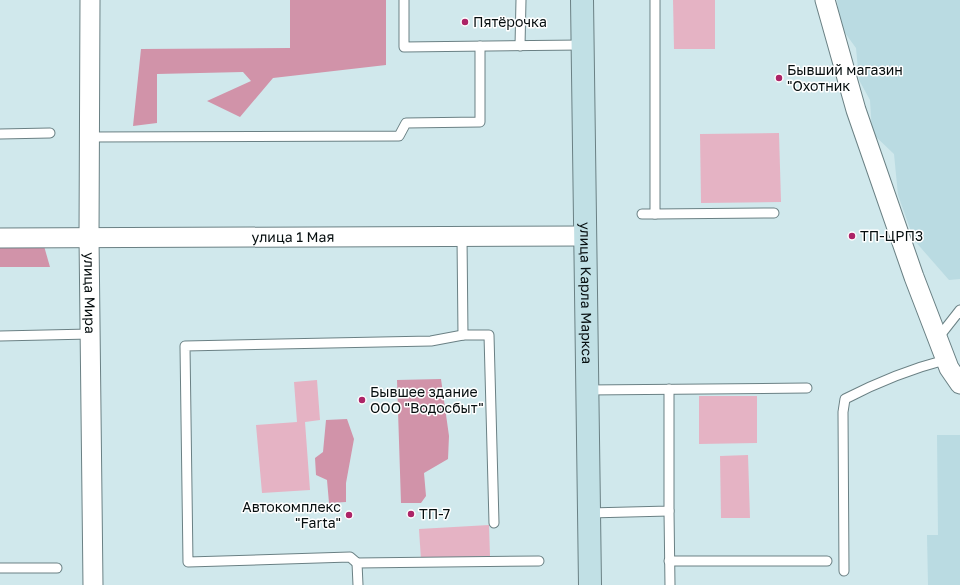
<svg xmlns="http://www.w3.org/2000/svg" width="960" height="585" viewBox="0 0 960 585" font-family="'Golos Text',sans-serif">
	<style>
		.built { fill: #badbe2 }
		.green { fill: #e5b3c4 }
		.forest { fill: #d193a9 }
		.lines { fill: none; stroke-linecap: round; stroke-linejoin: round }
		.service-casing { stroke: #6a8084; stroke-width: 11 }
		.minor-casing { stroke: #6a8084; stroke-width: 21 }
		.secondary-casing { stroke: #6a8084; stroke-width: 24 }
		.service { stroke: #fff; stroke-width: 9 }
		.minor { stroke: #fff; stroke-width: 19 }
		.secondary { stroke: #c1e0e5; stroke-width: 22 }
		.poi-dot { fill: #ad2467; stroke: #fff; stroke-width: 1.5 }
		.labels { text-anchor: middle; stroke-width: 3; stroke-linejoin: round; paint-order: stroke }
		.poi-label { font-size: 14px; fill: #060e0f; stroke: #fff; text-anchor: start }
		.street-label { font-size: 14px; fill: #060e0f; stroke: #fff }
	</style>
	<rect width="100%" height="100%" fill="#d0e8ec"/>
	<g class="built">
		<polygon points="837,0 960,0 960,279 949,280 914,240 898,195 894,154 872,133 870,100 859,80 856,48 840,26"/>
		<polygon points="937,435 960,435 960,585 928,585 927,535 938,535"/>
	</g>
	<g class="green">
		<polygon points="673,0 715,0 715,49 674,49"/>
		<polygon points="779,133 781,202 701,203 700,134"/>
		<polygon points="317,380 320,420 305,422 310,490 262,493 256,425 297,422 294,382"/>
		<polygon points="699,396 757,396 757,443 699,444"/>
		<polygon points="748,455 750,518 721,518 720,456"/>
		<polygon points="489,525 490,556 421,560 419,529"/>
	</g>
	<g class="forest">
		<polygon points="290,0 386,0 386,65 273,78 240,117 207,101 251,81 243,72 157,74 157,123 133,126 141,49 290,48"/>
		<polygon points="0,246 44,246 50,267 0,267"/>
		<polygon points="441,379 449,436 448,459 424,473 426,496 421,503 401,503 397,380"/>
		<polygon points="347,419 354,439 346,483 346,502 329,503 327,480 316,475 315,458 323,452 326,420"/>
	</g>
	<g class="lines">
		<defs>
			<g id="service">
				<polyline points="404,0 404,47 582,45"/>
				<polyline points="655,0 655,214 774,213"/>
				<polyline points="520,46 521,0"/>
				<polyline points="0,134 50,133"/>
				<polyline points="89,137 399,136 406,123 480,122 480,46"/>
				<polyline points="642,214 655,214"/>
				<polyline points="462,237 463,335 489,335 494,523"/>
				<polyline points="0,336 90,334"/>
				<polyline points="938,338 960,310"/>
				<polyline points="587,390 807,388"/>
				<polyline points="669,511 670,585"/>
				<polyline points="589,513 669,511 669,389"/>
				<polyline points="669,561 827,561"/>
				<polyline points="357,563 350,557 188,562 185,346 431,341 463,335"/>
				<polyline points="0,568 57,568"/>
				<path d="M844,571L843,412L845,399C878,382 910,369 945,360"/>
				<polyline points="358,585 357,563 539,561"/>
			</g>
			<g id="minor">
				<path id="s1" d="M90,0L89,237L93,585"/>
				<polyline points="825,0 856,110 914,277 949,368 960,384"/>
				<path id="s2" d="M0,238L585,236"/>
			</g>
			<g id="secondary">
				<path id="s3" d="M582,0L590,585"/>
			</g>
		</defs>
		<use href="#service" class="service-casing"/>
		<use href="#minor" class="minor-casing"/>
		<use href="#secondary" class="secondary-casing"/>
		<use href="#service" class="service"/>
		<use href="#minor" class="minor"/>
		<use href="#secondary" class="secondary"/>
	</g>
	<g class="poi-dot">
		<circle cx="465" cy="22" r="4"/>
		<circle cx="779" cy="78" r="4"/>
		<circle cx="852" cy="236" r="4"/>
		<circle cx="362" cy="400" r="4"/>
		<circle cx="411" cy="514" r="4"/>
		<circle cx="349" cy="515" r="4"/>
	</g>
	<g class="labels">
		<g class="poi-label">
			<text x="473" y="27">Пятёрочка</text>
			<text x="787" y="75">Бывший магазин<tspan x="787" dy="16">"Охотник</tspan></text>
			<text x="860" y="241">ТП-ЦРП3</text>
			<text x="370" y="397">Бывшее здание<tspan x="370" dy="16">ООО "Водосбыт"</tspan></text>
			<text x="341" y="512" text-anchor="end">Автокомплекс<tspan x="341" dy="16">"Farta"</tspan></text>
			<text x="419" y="519">ТП-7</text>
		</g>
		<g class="street-label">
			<text dy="5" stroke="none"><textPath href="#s2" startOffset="293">улица 1 Мая</textPath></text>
			<text dy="5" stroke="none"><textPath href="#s1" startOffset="293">улица Мира</textPath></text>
			<text dy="5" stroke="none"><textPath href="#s3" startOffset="293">улица Карла Маркса</textPath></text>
		</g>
	</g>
</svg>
